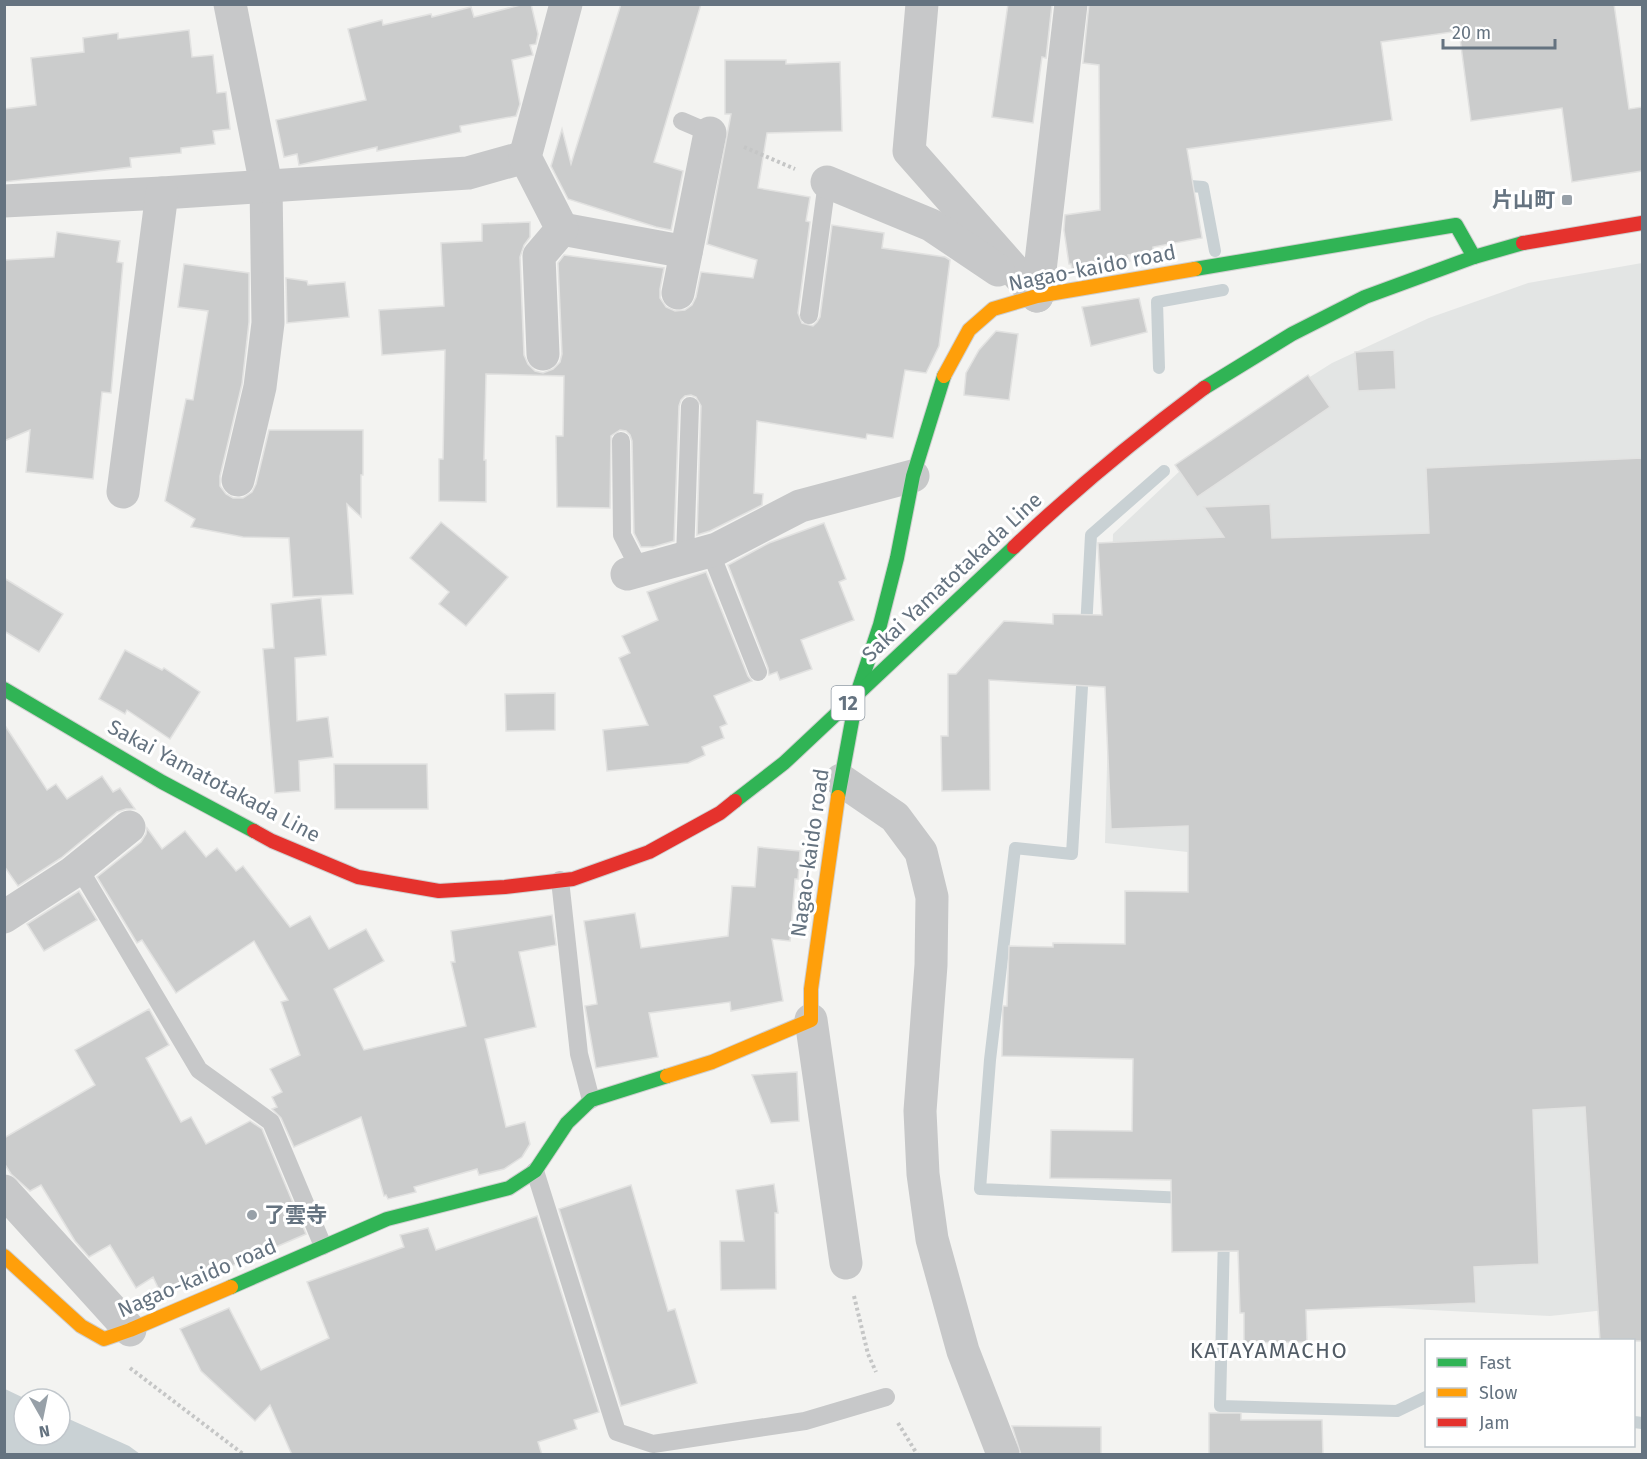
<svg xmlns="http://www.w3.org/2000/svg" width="1647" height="1459" viewBox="0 0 1647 1459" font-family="'Fira Sans','Noto Sans JP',sans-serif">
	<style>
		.built { fill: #e3e5e4 }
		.water { fill: #c9d1d4 }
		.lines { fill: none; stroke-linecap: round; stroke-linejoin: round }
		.stream { stroke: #c9d1d4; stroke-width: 12 }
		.building { fill: #cbcccc; stroke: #e2e2e1; stroke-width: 1.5 }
		.fast-casing { stroke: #cfcfcf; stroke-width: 16 }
		.slow-casing { stroke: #cfcfcf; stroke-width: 16 }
		.jam-casing { stroke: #cfcfcf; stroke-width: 16 }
		.path { stroke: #c5c6c6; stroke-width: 4; stroke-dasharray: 3 3; stroke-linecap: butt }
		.lane { stroke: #c7c8c9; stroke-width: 18 }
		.street { stroke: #c7c8c9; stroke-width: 33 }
		.fast { stroke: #30b455; stroke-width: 14 }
		.slow { stroke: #ff9f0a; stroke-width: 14 }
		.jam { stroke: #e5322d; stroke-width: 14 }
		.poi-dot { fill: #97a0a8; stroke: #fff; stroke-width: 2 }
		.labels { text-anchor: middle; stroke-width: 6; stroke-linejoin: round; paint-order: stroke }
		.shield { fill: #fff; stroke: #939da6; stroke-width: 1.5 }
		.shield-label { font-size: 20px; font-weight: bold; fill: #657380 }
		.poi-label { font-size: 21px; font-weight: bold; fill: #657380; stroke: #fff; text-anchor: end }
		.street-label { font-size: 21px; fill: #657380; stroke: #fff }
		.neighbourhood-label { font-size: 22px; letter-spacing: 1.5px; fill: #525c66; stroke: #fff }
	</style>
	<rect width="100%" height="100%" fill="#f3f3f1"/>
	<polygon class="built" points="1642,263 1642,1306 1550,1316 1252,1301 1224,856 1105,843 1113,534 1217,436 1332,363 1429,318 1528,283"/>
	<polygon class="water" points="5,1389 26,1399 24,1399 24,1435 60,1435 60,1415 129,1446 140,1454 5,1454"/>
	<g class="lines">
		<g class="stream">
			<polyline points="1177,185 1203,187 1215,251"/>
			<polyline points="1159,368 1157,302 1223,290"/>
			<polyline points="1086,629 1091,535 1164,471"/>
			<polyline points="1083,670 1072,854 1015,848 990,1060 980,1189 1186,1198"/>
			<polyline points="1224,1235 1220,1406 1397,1411 1426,1397"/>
			<polyline points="1634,1422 1642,1423"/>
		</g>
	</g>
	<g class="building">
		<polygon points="524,4 531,4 538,34 536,44 530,45 533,55 512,60 520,104 516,116 460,126 461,132 377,151 377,147 299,165 297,154 284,157 276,120 366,100 348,29 382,20 383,25 431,14 432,17 471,7 474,17"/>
		<polygon points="621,4 701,4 654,162 683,171 671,230 656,227 568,199 551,166 562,129 571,164"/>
		<polygon points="1008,4 1052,4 1046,58 1042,57 1033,123 992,117"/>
		<polygon points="1089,4 1614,4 1629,109 1642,107 1642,171 1572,182 1562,108 1471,121 1459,31 1381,42 1392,120 1187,149 1202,238 1153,247 1153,252 1128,255 1130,261 1073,271 1071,264 1069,264 1064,230 1065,215 1100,210 1099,65 1083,63"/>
		<polygon points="189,30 192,57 213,55 217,93 226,92 230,129 213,131 215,144 181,148 181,153 130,158 131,167 4,182 4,109 36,105 31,58 84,52 83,38 118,33 118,39"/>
		<polygon points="725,60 786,60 786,64 840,62 842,131 767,133 758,188 810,197 806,221 810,222 798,313 802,323 813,326 817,322 820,317 832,225 884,233 882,248 945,257 950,260 939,346 926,373 905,370 893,438 867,434 866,439 757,421 754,493 763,494 762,505 710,531 697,535 701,406 696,397 691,395 685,396 681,400 679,406 674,541 653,547 641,547 634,533 632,441 630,435 626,431 620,430 611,436 610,508 557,507 556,436 563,436 564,376 486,374 484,460 486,460 486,502 439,501 439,459 443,459 445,350 382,355 379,310 444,306 441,243 482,241 482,224 530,222 530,237 524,245 520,257 524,355 528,364 535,371 543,373 553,369 560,362 562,354 558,263 564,255 664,268 660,289 660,298 666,307 675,311 685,310 692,305 696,297 701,272 753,278 757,260 707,244 731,114 725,114"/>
		<polygon points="57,232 120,241 117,262 123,263 111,393 102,392 93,479 26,472 30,430 4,441 4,260 54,257"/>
		<polygon points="184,264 249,273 249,322 242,384 220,476 220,486 226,494 233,498 243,498 252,492 256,484 269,430 363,430 363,475 361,475 361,517 347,504 353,594 293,597 289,538 243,537 191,527 195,519 165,501 186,399 193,400 208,311 178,307"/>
		<polygon points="286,278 307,281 308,285 345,282 349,317 287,323"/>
		<polygon points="1139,298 1147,332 1091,346 1082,307"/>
		<polygon points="996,331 1018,334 1009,400 964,395 966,373 979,350"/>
		<polygon points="1394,350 1396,389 1358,391 1355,352"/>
		<polygon points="1308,375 1330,407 1197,497 1175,465"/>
		<polygon points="1642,458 1642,1341 1600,1341 1585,1107 1533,1110 1539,1264 1474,1267 1476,1303 1306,1310 1307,1342 1244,1343 1244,1313 1240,1313 1238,1251 1172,1252 1171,1180 1050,1178 1051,1130 1132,1131 1133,1059 1002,1056 1003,1006 1007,1006 1009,946 1053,947 1053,943 1125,944 1125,891 1188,892 1188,826 1111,829 1105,687 989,680 990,790 942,791 941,736 948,736 948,674 956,674 1004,621 1053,624 1053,614 1102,615 1098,543 1224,537 1204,507 1270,504 1272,538 1429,533 1426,468"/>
		<polygon points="441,522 508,577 466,626 439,604 449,592 410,558"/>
		<polygon points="824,523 846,579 839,582 854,620 801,640 812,669 780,680 777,672 769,675 768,668 728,565 769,543"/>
		<polygon points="706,572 748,676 752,681 714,696 727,724 720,727 724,738 702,747 705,755 688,763 607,771 603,730 648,725 619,658 630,653 622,636 658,620 647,592"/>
		<polygon points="4,578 63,614 39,652 4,631"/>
		<polygon points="321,598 326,655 295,658 297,721 328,717 333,757 299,761 300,791 275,793 263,649 274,648 271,604"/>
		<polygon points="125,650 162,670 164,668 200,692 170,739 127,710 125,714 99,699"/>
		<polygon points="555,693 555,730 506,731 505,694"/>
		<polygon points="4,724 47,790 56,784 67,799 102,776 113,792 120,788 135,809 126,809 117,812 61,858 18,886 4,866"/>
		<polygon points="334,764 427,764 428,809 335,809"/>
		<polygon points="147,828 162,849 185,831 206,857 217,848 236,871 243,866 290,927 310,916 329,949 366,929 384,961 334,989 364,1050 466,1026 451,962 455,962 451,931 552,915 556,945 519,952 536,1027 485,1039 506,1127 525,1122 530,1144 522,1157 504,1169 479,1175 477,1169 414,1187 416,1192 388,1199 386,1195 384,1196 361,1117 294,1147 281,1118 272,1109 277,1107 272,1097 282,1092 270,1069 300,1055 281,1002 288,1000 254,941 176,993 142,940 137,943 97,877 141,842 146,834"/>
		<polygon points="758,847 800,851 798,879 795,879 790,941 772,939 783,1001 731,1011 730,1002 649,1013 658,1057 596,1068 585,1006 597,1004 584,921 635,913 641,948 728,936 732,886 755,887"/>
		<polygon points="79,891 97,920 44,951 27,924"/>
		<polygon points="149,1009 169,1045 146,1058 181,1122 191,1117 206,1144 250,1121 262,1129 306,1234 162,1296 153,1277 136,1288 110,1245 89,1257 75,1241 41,1185 30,1191 11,1174 4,1163 4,1138 95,1085 75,1050"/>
		<polygon points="797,1072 799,1121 771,1123 752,1075"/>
		<polygon points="774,1184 778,1213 775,1213 776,1289 721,1290 720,1241 744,1241 736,1190"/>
		<polygon points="631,1185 668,1311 675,1309 697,1383 621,1406 559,1209"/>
		<polygon points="537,1216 599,1412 574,1420 577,1429 538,1442 542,1455 292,1455 270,1405 255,1421 201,1371 180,1329 229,1308 261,1370 329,1338 307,1282 404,1247 400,1235 428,1228 436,1250"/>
		<polygon points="1209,1413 1241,1413 1241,1420 1322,1420 1323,1455 1209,1455"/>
		<polygon points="1012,1426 1101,1427 1101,1455 1021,1455"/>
	</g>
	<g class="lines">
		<defs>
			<g id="fast">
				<polyline points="1195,269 1456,225 1474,257"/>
				<polyline points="1204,388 1292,334 1365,297 1474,257 1523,243"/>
				<polyline points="4,689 162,782 254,831"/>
				<polyline points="838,797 857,694 880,625 897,558 913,476 944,376"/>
				<polyline points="735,801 784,763 1014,547"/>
				<polyline points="231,1287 387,1219 509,1188 535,1171 567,1123 591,1100 667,1076"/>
			</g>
			<g id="slow">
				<polyline points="944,376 969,330 993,309 1037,296 1195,269"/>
				<polyline points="667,1076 712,1062 811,1020 811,989 838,797"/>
				<polyline points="4,1256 81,1326 104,1339 130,1330 231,1287"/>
			</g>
			<g id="jam">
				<polyline points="1523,243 1642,223"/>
				<path d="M1014,547C1074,490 1137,438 1204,388"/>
				<polyline points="254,831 272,841 358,877 439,891 505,887 573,879 649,852 720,813 735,801"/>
			</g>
		</defs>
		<use href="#fast" class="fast-casing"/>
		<use href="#slow" class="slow-casing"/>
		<use href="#jam" class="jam-casing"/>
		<g class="path">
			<polyline points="744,147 795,169"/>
			<polyline points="854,1296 868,1354 876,1372"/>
			<polyline points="130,1368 243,1454"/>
			<polyline points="898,1423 917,1454"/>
		</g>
		<g class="lane">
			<polyline points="682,121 710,133"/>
			<polyline points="809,315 827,182"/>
			<polyline points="621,441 622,535 640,570"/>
			<polyline points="710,551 758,672"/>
			<polyline points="685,558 690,406"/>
			<polyline points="79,868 199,1070 271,1122 323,1246"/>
			<polyline points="560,880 579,1054 591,1100"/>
			<polyline points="535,1171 617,1432 653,1444 805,1421 886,1397"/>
		</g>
		<g class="street">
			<polyline points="230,4 266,185 268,323 260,387 238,480"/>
			<polyline points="922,4 909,151 1037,296"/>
			<polyline points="827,182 931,225 998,270"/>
			<polyline points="4,201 162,193 468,173 525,157"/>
			<polyline points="562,229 686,252"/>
			<polyline points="678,293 710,133"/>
			<polyline points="1037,296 1071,4"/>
			<polyline points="543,354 539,256 562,229 525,157 566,4"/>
			<polyline points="123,492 162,193"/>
			<polyline points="627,574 717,549 800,506 913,476"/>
			<polyline points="841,780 895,817 921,852 932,897 931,965 920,1111 923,1174 932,1239 963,1351 1003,1454"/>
			<polyline points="4,917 72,873 129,827"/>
			<polyline points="811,1020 846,1263"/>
			<polyline points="4,1191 130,1330"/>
		</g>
		<use href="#fast" class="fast"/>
		<use href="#slow" class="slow"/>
		<use href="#jam" class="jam"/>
	</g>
	<g class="poi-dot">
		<rect x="1561" y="194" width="12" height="12" rx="3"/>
		<circle cx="252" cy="1215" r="6"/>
	</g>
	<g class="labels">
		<rect class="shield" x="831.5" y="686" width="33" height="34" rx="4.5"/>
		<g class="shield-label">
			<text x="848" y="710">12</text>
		</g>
		<g class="poi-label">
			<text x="1555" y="207">片山町</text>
			<text x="264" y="1222" text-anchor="start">了雲寺</text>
		</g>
		<g class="street-label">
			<text transform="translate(1092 268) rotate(-11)" y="7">Nagao-kaido road</text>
			<text transform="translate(952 577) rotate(-43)" y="7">Sakai Yamatotakada Line</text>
			<text transform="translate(214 781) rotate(28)" y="7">Sakai Yamatotakada Line</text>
			<text transform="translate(810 853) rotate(-82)" y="7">Nagao-kaido road</text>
			<text transform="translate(197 1278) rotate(-23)" y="7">Nagao-kaido road</text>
		</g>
		<g class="neighbourhood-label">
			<text x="1269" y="1358">KATAYAMACHO</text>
		</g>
	</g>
	<rect width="1647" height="1459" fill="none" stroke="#657380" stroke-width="12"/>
	<rect x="1425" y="1339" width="210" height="108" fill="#ffffff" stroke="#c1c7cc" stroke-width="1.5"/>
	<rect x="1437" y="1358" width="30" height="9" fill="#30b455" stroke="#c1c7cc" stroke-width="1.5"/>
	<text x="1479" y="1369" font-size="18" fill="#657380">Fast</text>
	<rect x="1437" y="1388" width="30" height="9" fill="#ff9f0a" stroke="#c1c7cc" stroke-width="1.5"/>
	<text x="1479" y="1399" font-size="18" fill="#657380">Slow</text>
	<rect x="1437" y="1418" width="30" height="9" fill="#e5322d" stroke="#c1c7cc" stroke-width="1.5"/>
	<text x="1479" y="1429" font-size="18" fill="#657380">Jam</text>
	<g transform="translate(42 1417) rotate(171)"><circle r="28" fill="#ffffff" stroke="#c1c7cc" stroke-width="1.5"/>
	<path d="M0-4.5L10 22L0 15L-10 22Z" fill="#97a0a8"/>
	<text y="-9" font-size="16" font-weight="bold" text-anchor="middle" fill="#657380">N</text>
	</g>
	<path d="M1443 39v9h112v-9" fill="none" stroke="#657380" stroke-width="3"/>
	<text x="1452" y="39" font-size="18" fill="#657380" stroke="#ffffff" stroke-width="4.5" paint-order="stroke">20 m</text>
</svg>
